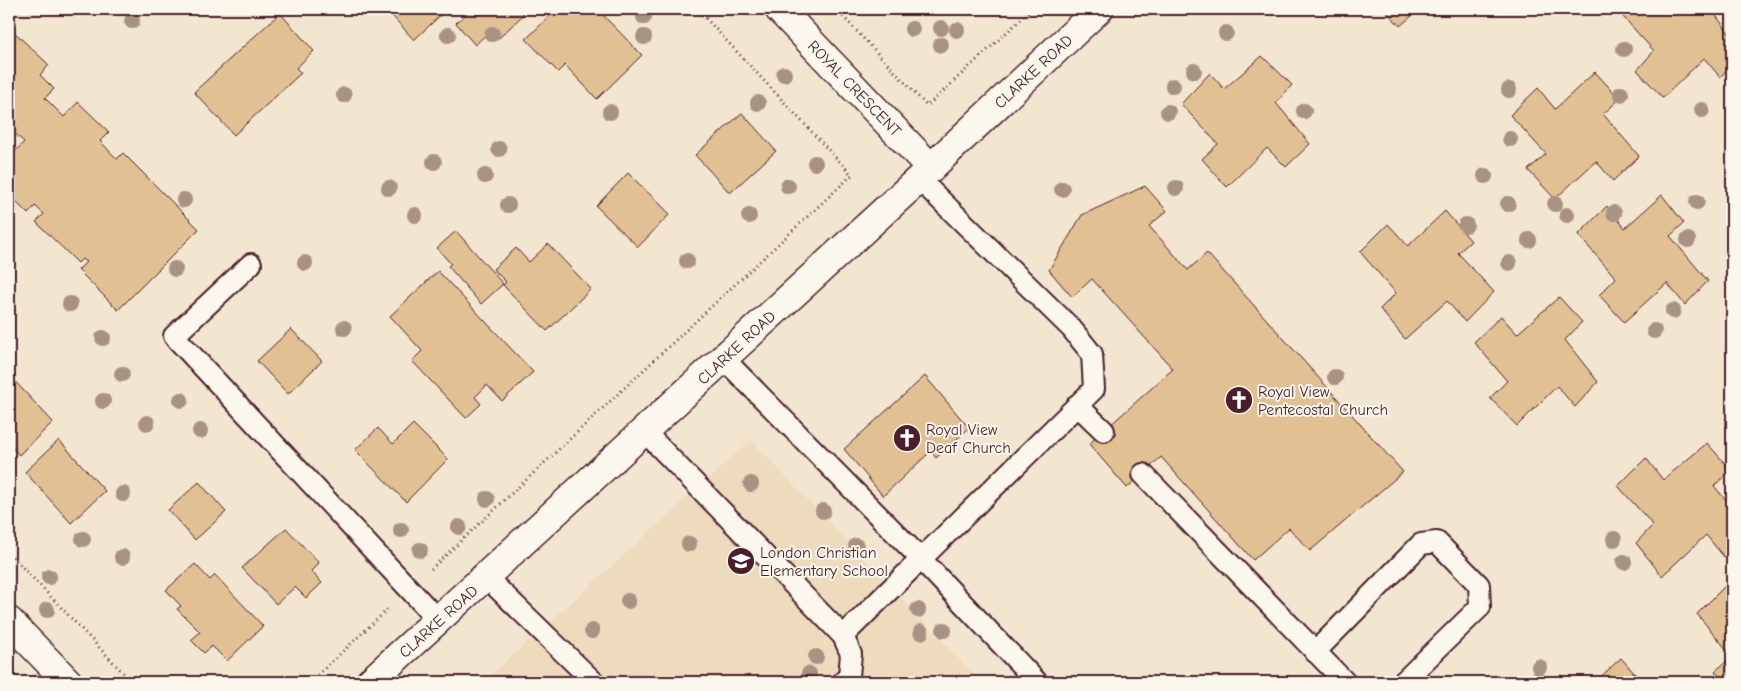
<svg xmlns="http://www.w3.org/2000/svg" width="1741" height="691" viewBox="0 0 1741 691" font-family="'Comic Neue',sans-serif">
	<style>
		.built { fill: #eedbbe }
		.building { fill: #e1c093; stroke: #4a1f2b }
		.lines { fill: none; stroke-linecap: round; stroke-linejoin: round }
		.service-casing { stroke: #4a1f2b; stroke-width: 24 }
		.minor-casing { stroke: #4a1f2b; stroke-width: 31 }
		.secondary-casing { stroke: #4a1f2b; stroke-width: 31 }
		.path { stroke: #4a1f2b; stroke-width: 3; stroke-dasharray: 1 4; stroke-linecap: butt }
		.service { stroke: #fbf7ec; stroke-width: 20 }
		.minor { stroke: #fbf7ec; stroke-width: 28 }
		.secondary { stroke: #fbf7ec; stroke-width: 28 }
		.tree { fill: #a89283 }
		.labels { text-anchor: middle; stroke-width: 4; stroke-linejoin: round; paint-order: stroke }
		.street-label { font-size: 16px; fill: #4a1f2b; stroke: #fbf7ec }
		.poi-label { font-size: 16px; fill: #4a1f2b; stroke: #fbf7ec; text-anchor: start }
	</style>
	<rect width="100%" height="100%" fill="#f3e6d1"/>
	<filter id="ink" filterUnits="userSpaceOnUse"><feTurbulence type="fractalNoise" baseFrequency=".02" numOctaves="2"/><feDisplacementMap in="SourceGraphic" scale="10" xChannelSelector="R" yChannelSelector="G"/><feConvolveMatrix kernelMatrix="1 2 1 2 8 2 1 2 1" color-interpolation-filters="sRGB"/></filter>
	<g filter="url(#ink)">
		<polygon class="built" points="751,440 981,682 483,682"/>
		<g class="building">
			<polygon points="386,9 447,9 414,40"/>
			<polygon points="464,9 519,9 524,14 499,38 491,30 475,45 456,23 467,13"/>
			<polygon points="557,9 597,9 642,55 597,99 565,65 558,72 526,39"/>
			<polygon points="1384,9 1420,9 1400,26"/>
			<polygon points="1616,9 1711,9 1732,37 1732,65 1720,77 1704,58 1663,98 1637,70 1654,51"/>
			<polygon points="280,13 314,51 296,68 301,73 234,135 194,92"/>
			<polygon points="14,32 49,65 40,75 54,89 45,98 64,117 78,102 109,132 100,141 117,159 123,153 199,229 118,310 78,270 86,262 82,259 78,263 36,222 44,214 35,206 28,214 9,195 9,158 24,142 11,130 9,132 9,38"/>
			<polygon points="1262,56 1292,85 1276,103 1310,144 1286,167 1267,148 1227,187 1202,159 1218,144 1181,104 1210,73 1224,89"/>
			<polygon points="1595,72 1620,99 1603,114 1639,156 1613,181 1596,161 1555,199 1528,170 1546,154 1510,115 1538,88 1555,109"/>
			<polygon points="742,113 776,151 730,193 695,155"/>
			<polygon points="628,173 670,214 638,247 596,206"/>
			<polygon points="1145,186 1167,211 1149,226 1188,270 1207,253 1403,472 1310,551 1289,528 1253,560 1161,457 1127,488 1089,444 1173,369 1092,279 1072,297 1049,270 1082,215"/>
			<polygon points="1662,195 1684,223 1670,236 1708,281 1685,305 1667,283 1624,322 1599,295 1616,278 1578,235 1607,206 1625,228"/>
			<polygon points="1445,211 1471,241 1458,253 1494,292 1465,322 1447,301 1405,339 1380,309 1396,293 1360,252 1388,224 1408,246"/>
			<polygon points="456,231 503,284 481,304 448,266 451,264 437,248"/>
			<polygon points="548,244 591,289 547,331 503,285 506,282 493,269 516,248 529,262"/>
			<polygon points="438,271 533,372 502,401 487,385 475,397 481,404 466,418 412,361 422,351 390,316"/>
			<polygon points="1559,297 1582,322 1565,340 1598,382 1575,407 1557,386 1517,426 1490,398 1507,381 1474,342 1501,316 1517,334"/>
			<polygon points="291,329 322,361 288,394 257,361"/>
			<polygon points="9,375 53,422 19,455 9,444"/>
			<polygon points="925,376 969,428 936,458 931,451 883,496 844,449"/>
			<polygon points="413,424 448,459 406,502 355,450 378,428 393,444"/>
			<polygon points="59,440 105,491 71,523 25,472"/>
			<polygon points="1707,443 1731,470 1714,486 1732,507 1732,548 1724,557 1706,535 1662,576 1636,543 1653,525 1618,486 1646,458 1663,480"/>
			<polygon points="199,482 226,512 195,540 168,510"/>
			<polygon points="286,528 319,563 311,571 322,583 306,598 295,587 276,604 242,568"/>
			<polygon points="195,564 210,580 215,575 263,626 227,661 212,646 204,653 191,640 200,632 177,609 181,606 166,590"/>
			<polygon points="1725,586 1732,595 1732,656 1697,614"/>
			<polygon points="1732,657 1732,682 1723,682 1715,671"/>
			<polygon points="1621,658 1642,682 1595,682"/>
			<polygon points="1561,675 1567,682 1554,682"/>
		</g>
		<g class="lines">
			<defs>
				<g id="service">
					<polyline points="251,264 174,336 438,620"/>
					<polyline points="723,358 921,559 1094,389 1092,354 1071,328 919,179"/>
					<polyline points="1077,405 1104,431"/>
					<polyline points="644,431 843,636 851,654 849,676 843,682"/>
					<polyline points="1143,474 1345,682"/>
					<polyline points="486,577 594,682"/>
					<polyline points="843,636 921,559 1037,682"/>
					<polyline points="1315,652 1421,544 1437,542 1479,585 1480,607 1403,682"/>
				</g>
				<g id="minor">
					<polyline points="779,9 931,168"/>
					<polyline points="9,621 68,682"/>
				</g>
				<polyline id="secondary" points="370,682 919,179 1099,9"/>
			</defs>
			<use href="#service" class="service-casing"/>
			<use href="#minor" class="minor-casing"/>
			<use href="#secondary" class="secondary-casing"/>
			<g class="path">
				<polyline points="836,9 927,106 1032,9"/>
				<polyline points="9,553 132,682"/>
				<polyline points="431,569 852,175 697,9"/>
				<polyline points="310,682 388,609"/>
			</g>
			<use href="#service" class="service"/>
			<use href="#minor" class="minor"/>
			<use href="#secondary" class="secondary"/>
		</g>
		<g class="tree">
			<circle cx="644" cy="17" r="8"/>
			<circle cx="132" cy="21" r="8"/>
			<circle cx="941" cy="28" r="8"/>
			<circle cx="912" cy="29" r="8"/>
			<circle cx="957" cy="30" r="8"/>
			<circle cx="1226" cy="33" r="8"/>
			<circle cx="492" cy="34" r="8"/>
			<circle cx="448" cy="35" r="8"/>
			<circle cx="644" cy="37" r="8"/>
			<circle cx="941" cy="45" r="8"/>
			<circle cx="1624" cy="49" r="8"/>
			<circle cx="1194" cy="71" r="8"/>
			<circle cx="784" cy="74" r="8"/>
			<circle cx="1173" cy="86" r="8"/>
			<circle cx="1509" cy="90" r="8"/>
			<circle cx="1621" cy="94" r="8"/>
			<circle cx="344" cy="95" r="8"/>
			<circle cx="758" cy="103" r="8"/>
			<circle cx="1702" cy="110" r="8"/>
			<circle cx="1304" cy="111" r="8"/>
			<circle cx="610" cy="112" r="8"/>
			<circle cx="1168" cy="112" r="8"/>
			<circle cx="1510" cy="139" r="8"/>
			<circle cx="499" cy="149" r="8"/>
			<circle cx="434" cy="162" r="8"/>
			<circle cx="815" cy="163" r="8"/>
			<circle cx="485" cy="176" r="8"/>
			<circle cx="1485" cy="176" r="8"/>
			<circle cx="788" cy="186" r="8"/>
			<circle cx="389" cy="188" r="8"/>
			<circle cx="1176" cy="188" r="8"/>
			<circle cx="1062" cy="189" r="8"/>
			<circle cx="184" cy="200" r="8"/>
			<circle cx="1697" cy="202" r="8"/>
			<circle cx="1508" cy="204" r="8"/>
			<circle cx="1555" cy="204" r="8"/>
			<circle cx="508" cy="205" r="8"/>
			<circle cx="1614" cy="213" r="8"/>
			<circle cx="415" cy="215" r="8"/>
			<circle cx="1567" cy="215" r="8"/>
			<circle cx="749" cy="216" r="8"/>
			<circle cx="1466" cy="225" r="8"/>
			<circle cx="1529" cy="240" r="8"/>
			<circle cx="1688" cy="240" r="8"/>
			<circle cx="687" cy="261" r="8"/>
			<circle cx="305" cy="263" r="8"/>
			<circle cx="1509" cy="263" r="8"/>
			<circle cx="175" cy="269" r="8"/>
			<circle cx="70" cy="304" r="8"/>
			<circle cx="1673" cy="311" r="8"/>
			<circle cx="344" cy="328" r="8"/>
			<circle cx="1654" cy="331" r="8"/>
			<circle cx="103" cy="338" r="8"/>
			<circle cx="122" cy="374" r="8"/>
			<circle cx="1335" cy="377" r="8"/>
			<circle cx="181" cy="400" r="8"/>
			<circle cx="103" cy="401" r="8"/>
			<circle cx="147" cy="423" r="8"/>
			<circle cx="200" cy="431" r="8"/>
			<circle cx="751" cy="484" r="8"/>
			<circle cx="123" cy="494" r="8"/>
			<circle cx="487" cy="499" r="8"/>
			<circle cx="823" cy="511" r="8"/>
			<circle cx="459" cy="527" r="8"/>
			<circle cx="401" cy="530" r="8"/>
			<circle cx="83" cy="539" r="8"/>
			<circle cx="1614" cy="539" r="8"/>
			<circle cx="689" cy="544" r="8"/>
			<circle cx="856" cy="546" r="8"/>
			<circle cx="420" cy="550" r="8"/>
			<circle cx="122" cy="557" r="8"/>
			<circle cx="1624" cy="562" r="8"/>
			<circle cx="49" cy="577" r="8"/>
			<circle cx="628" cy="601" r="8"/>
			<circle cx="47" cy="610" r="8"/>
			<circle cx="918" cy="610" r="8"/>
			<circle cx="944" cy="630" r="8"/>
			<circle cx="592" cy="631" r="8"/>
			<circle cx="921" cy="632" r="8"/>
			<circle cx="816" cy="657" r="8"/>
			<circle cx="1539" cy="667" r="8"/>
			<circle cx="809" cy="674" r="8"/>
		</g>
	</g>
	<defs>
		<symbol id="church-disc" viewBox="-11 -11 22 22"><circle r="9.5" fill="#4a1f2b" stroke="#fbf7ec"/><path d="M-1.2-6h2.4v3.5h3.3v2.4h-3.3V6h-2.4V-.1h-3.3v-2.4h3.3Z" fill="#fff"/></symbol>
		<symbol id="school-disc" viewBox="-11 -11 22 22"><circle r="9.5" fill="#4a1f2b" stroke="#fbf7ec"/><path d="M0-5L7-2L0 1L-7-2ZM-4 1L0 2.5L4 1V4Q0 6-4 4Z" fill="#fff"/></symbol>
	</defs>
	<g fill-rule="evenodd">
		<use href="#church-disc" x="1223" y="384" width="32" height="32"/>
		<use href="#church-disc" x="891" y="422" width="32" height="32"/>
		<use href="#school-disc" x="725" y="545" width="32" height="32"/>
	</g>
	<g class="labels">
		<g class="street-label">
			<text transform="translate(1033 71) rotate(-43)" y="6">CLARKE ROAD</text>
			<text transform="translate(855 88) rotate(46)" y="6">ROYAL CRESCENT</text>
			<text transform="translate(736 347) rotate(-43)" y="6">CLARKE ROAD</text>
			<text transform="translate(438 621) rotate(-42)" y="6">CLARKE ROAD</text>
		</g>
		<g class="poi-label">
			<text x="1258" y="397">Royal View<tspan x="1258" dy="18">Pentecostal Church</tspan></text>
			<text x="926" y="435">Royal View<tspan x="926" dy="18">Deaf Church</tspan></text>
			<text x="760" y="558">London Christian<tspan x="760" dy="18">Elementary School</tspan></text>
		</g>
	</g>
	<rect width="1741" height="691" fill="none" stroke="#fbf7ec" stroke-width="30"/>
	<rect x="15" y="15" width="1711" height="661" fill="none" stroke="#4a1f2b" stroke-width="2" filter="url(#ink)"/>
</svg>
